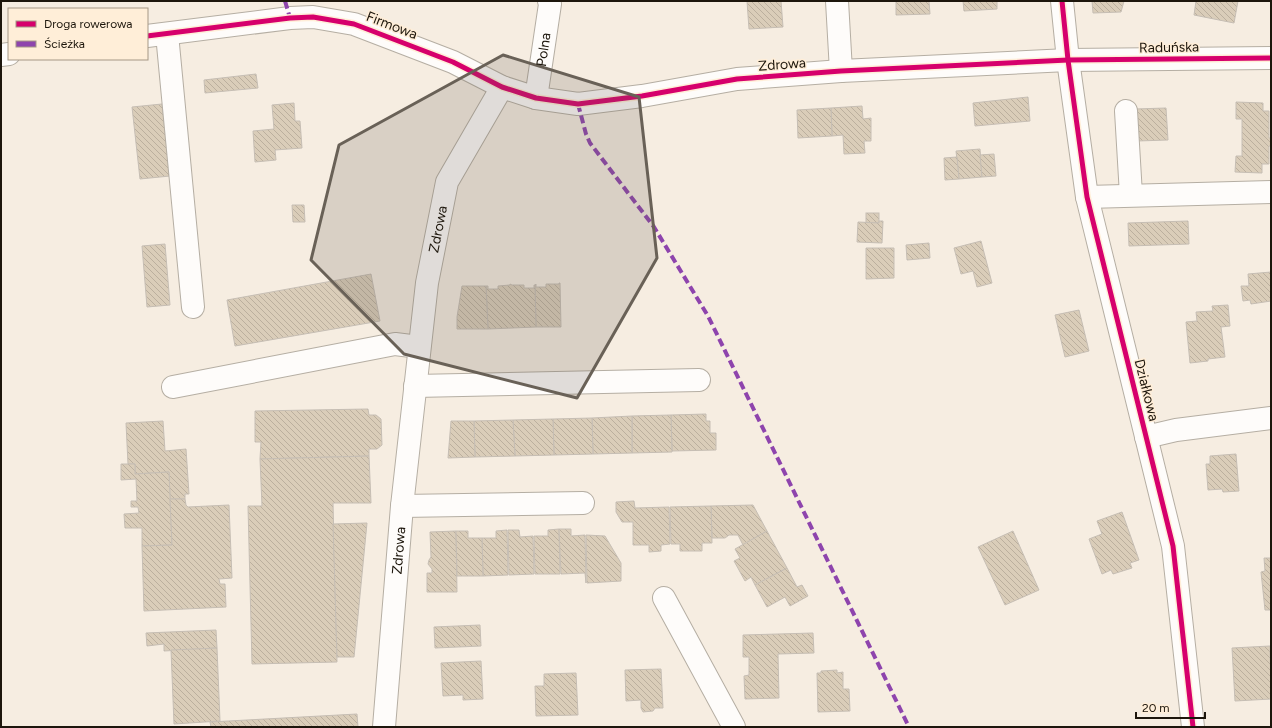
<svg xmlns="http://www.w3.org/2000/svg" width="1272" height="728" viewBox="0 0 1272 728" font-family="Figtree,sans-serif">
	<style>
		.building { fill: url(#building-back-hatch); stroke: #c6beb4 }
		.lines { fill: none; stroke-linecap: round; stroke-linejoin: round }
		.minor-casing { stroke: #b5aea3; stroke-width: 24 }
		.minor { stroke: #fefcfa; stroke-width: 22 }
		.quiet { stroke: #8e44ad; stroke-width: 4; stroke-dasharray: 8 4; stroke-linecap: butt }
		.cycleway-casing { stroke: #ffeed8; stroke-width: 8 }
		.cycleway { stroke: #d6006c; stroke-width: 5 }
		.marked { fill: #696157; fill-opacity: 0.2; stroke: #696157; stroke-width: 3; stroke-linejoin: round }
		.labels { text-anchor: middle; stroke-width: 3; stroke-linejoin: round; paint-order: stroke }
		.street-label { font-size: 14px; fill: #1d160c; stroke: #ffeed8 }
	</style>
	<defs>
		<pattern id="building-back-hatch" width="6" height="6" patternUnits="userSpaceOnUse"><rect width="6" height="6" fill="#dacdb9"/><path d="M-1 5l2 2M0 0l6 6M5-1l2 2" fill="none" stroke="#bbaf9e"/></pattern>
	</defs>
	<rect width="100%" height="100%" fill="#f6ede1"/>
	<g class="building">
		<polygon points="747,1 781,1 783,27 749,29"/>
		<polygon points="896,1 929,1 930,14 896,15"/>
		<polygon points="963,1 997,1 997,9 964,11"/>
		<polygon points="1092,1 1124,1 1121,12 1093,13"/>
		<polygon points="1196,1 1238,1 1234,23 1194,15"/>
		<polygon points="256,74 258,88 205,93 204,80"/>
		<polygon points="1028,97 1030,121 975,126 973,103"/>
		<polygon points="1236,102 1263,103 1263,111 1269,111 1269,138 1271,138 1271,146 1269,146 1269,164 1262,164 1262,173 1235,172 1236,156 1242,156 1242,119 1236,119"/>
		<polygon points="294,103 295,121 300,121 302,148 275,150 276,160 255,162 253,131 274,129 272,105"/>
		<polygon points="162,104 170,176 140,179 132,107"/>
		<polygon points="862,106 863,119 871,118 871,141 864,141 865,153 844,154 843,135 832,136 831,108"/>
		<polygon points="831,108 832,136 798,138 797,110"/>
		<polygon points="1166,108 1168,140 1137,141 1135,109"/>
		<polygon points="980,149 982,177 959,179 956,151"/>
		<polygon points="994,154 996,176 982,177 980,155"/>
		<polygon points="957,157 959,179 945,180 944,158"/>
		<polygon points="292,205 304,205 305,222 293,222"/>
		<rect x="866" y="213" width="13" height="10"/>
		<polygon points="879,221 883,221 882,243 857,242 858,222 879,223"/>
		<polygon points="1188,221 1189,244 1129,246 1128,223"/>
		<polygon points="981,241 992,283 977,287 973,271 961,274 954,248"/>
		<polygon points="929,243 930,258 907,260 906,245"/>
		<polygon points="165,244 170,305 147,307 142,246"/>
		<polygon points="866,248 894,248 894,278 866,279"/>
		<polygon points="1271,272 1271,301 1251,304 1250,300 1243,301 1241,286 1249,286 1248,274"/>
		<polygon points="371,274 380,321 235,346 227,300"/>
		<polygon points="559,283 560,283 561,327 536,327 535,285 536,284 536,287 546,287 546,284 559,284"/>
		<polygon points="510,284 512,285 524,285 524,288 534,288 534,285 535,285 536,327 488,329 486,286 488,286 488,289 498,289 498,286 510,285"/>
		<polygon points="462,286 486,286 488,329 457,329 457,317"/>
		<polygon points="1228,305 1230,326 1221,327 1225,357 1208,359 1208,361 1190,363 1186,322 1197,321 1196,312 1213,311 1212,306"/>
		<polygon points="1079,310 1089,351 1065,357 1055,315"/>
		<polygon points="368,409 369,415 376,415 381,419 382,445 377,449 369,449 369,456 260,459 261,442 255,442 255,411"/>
		<polygon points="706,414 706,421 710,421 710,433 716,433 716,450 672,451 671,415"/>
		<polygon points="671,415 672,452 632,453 632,416"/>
		<polygon points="632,416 632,453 593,454 592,418"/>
		<polygon points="592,418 593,454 554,455 553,419"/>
		<polygon points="553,419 554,455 515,456 513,420"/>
		<polygon points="513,420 515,456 475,457 474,421"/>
		<polygon points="163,421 165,451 186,449 189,494 185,494 185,499 170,499 169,472 135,474 135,464 128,464 126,423"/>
		<polygon points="451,421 474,421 475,457 448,458"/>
		<polygon points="1236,454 1239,491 1223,492 1222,489 1208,490 1206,464 1210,464 1210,456"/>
		<polygon points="369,456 371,503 333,503 337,662 252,664 248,506 262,506 260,459"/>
		<polygon points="121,464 135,464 135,474 169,472 172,545 142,546 142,528 125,528 124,514 139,513 138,507 131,507 131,501 137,501 136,479 121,480"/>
		<polygon points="170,499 185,499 186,505 188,507 229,505 232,578 219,579 220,584 225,584 226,607 144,611 142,546 172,545"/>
		<polygon points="634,501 635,508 669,507 670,544 661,545 661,551 649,552 649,545 633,545 633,522 622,522 616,512 616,502"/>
		<polygon points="753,505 767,531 743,545 738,535 729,535 725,538 712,538 711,506"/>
		<polygon points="711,506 712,543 702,543 702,551 680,551 680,544 671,544 670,507"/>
		<polygon points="1122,512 1139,560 1130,563 1132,568 1113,574 1111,570 1102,574 1089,539 1102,534 1097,521"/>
		<polygon points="367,523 354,657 337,657 333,524"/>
		<polygon points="559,529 560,574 535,574 534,536 548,536 548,530"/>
		<polygon points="559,529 571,529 571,536 585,535 586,583 585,573 561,574"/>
		<polygon points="507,530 508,575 483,576 482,538 496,538 496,531"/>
		<polygon points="508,530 519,530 520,537 533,536 534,574 509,575"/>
		<polygon points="456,531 457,592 427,592 427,573 432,573 432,569 428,564 429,560 431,557 430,532"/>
		<polygon points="456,531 468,531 468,538 482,538 483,576 457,576"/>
		<polygon points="767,531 787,568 755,585 751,577 745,581 734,561 740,558 735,549"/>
		<polygon points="1013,531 1039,590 1005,605 978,547"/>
		<polygon points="586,535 605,536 621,563 621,581 587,583"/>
		<polygon points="1264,558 1271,558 1271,610 1265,610 1261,572 1265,571"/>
		<polygon points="787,568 797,587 802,585 808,596 790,606 785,597 767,607 755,585"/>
		<polygon points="480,625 481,646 435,648 434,627"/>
		<polygon points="216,630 217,648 164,651 164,644 147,646 146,633"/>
		<polygon points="813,633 814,653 778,654 779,698 745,699 744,676 749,675 749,657 743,657 743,635"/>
		<polygon points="1270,646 1271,699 1235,701 1232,648"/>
		<polygon points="217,648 220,721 174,724 171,650"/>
		<polygon points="481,661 483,699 463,700 463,695 443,696 441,663"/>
		<polygon points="661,669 663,708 655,708 653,711 643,712 641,708 641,700 626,701 625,670"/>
		<polygon points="837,670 837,673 843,672 843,689 849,689 850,711 818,712 817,673 821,673 821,671"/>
		<polygon points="576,673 578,715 536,716 535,686 544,686 544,674"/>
		<polygon points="357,714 358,727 211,727 210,722"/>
	</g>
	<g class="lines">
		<defs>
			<g id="minor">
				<polyline points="837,1 841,71"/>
				<polyline points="1062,1 1068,60 1087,197 1173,546 1193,727"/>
				<polyline points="167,34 193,307"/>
				<polyline points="147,36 290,18 313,17 354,24 453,62 502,87 536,98 578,104 642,96 737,79 841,71 1068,60 1271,58"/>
				<polyline points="1,55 9,54"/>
				<path id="s1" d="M536,98L550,4L549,1"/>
				<polyline points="1126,111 1131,195"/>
				<polyline points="1087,197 1271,192"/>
				<polyline points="415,386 699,380"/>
				<polyline points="173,387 395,344 419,347"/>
				<polyline points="1146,437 1176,430 1271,418"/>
				<polyline points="402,506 583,503"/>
				<polyline points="664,598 734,727"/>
				<path id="s2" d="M384,727L402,506L427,283L447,182L502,87"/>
			</g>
		</defs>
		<use href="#minor" class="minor-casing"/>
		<use href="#minor" class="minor"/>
		<g class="quiet">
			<polyline points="285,1 290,18"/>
			<polyline points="578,104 586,134 590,143 654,227 708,316 909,727"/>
		</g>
		<defs>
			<g id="cycleway">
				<polyline points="1062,1 1068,60 1087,197 1173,546 1193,727"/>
				<polyline points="147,36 290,18 313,17 354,24 453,62 502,87 536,98 578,104 642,96 737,79 841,71 1068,60 1271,58"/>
			</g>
		</defs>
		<use href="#cycleway" class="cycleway-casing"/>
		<use href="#cycleway" class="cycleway"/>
	</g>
	<path class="marked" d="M503,55L639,97L657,258L577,398L404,354L311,260L339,145Z"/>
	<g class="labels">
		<g class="street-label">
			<text transform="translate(392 25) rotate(21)" y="5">Firmowa</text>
			<text transform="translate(1169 47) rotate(-1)" y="5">Raduńska</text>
			<text dy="5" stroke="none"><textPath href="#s1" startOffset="49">Polna</textPath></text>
			<text transform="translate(782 64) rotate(-4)" y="5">Zdrowa</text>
			<text dy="5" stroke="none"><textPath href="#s2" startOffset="501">Zdrowa</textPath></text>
			<text transform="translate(1147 390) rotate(76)" y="5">Działkowa</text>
			<text dy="5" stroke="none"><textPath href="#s2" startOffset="177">Zdrowa</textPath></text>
		</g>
	</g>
	<rect width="1272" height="728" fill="none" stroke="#1d160c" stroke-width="4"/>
	<rect x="8" y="8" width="140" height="52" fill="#ffeed8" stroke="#a59886"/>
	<rect x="16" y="21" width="20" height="6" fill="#d6006c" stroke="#a59886"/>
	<text x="44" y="28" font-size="12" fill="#1d160c">Droga rowerowa</text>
	<rect x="16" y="41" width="20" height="6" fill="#8e44ad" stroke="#a59886"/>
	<text x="44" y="48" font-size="12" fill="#1d160c">Ścieżka</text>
	<path d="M1136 712v6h69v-6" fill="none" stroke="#1d160c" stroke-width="2"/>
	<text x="1142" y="712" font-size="12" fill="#1d160c" stroke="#ffeed8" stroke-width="3" paint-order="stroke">20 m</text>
</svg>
